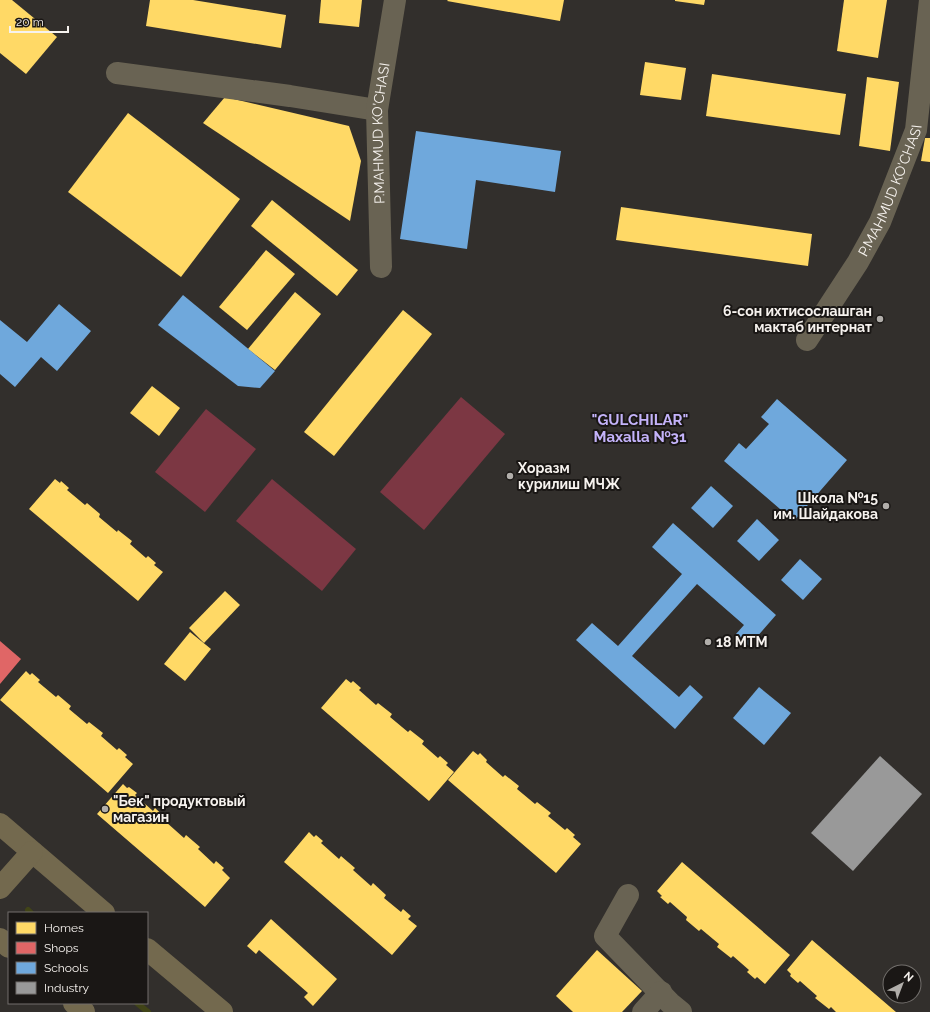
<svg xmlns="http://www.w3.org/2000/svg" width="930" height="1012" viewBox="0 0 930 1012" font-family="Raleway,sans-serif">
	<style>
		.green { fill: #7c3743 }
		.homes { fill: #ffd966 }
		.shops { fill: #e06666 }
		.schools { fill: #6fa8dc }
		.industry { fill: #999 }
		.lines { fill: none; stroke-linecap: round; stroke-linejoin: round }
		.stream { stroke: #414417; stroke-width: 6 }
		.minor { stroke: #696353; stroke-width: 22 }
		.major { stroke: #73694e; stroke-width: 22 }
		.poi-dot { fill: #b1aeaa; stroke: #1a1715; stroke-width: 1.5 }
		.labels { text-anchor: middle; stroke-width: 4; stroke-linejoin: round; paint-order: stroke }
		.street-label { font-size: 14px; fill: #f6f2ee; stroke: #1a1715 }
		.poi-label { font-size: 14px; font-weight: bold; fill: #f6f2ee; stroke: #1a1715; text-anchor: start }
		.neighbourhood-label { font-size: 15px; font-weight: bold; fill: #c4b3fa; stroke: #1a1715 }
	</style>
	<rect width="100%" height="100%" fill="#322f2c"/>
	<g class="green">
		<polygon points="461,397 505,434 424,530 380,492"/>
		<polygon points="206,409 256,449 205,512 155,472"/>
		<polygon points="272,479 356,549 322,591 236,521"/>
	</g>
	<g class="homes">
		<polygon points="0,0 12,0 57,37 26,74 0,53"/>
		<polygon points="150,0 193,0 286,15 281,48 146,26"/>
		<polygon points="321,0 362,0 359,27 319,23"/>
		<polygon points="448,0 564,0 560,21 447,1"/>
		<polygon points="675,0 705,0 704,5 675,1"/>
		<polygon points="844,0 887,0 878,58 837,51"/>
		<polygon points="645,62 686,68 681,100 640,95"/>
		<polygon points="712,74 846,94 840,135 706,116"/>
		<polygon points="867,77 899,82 890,151 859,146"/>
		<polygon points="225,97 349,126 361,161 350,221 203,123"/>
		<polygon points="128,113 240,199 181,277 68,192"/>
		<polygon points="925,138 930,138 930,162 921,161"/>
		<polygon points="272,200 358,270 337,296 251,226"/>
		<polygon points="621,207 812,234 808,266 616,240"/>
		<polygon points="266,250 295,274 247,330 219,307"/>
		<polygon points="295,292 321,314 275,370 248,349"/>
		<polygon points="403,310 432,334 334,456 304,432"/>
		<polygon points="152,386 180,408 159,436 130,413"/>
		<polygon points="55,479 60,483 61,481 69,488 67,490 85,505 87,503 100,514 99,517 117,532 118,530 132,541 130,544 146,558 148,556 156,563 154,565 163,572 138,601 29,509"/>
		<polygon points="225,591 240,605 204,643 189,628"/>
		<polygon points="190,632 211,649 185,681 164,664"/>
		<polygon points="26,671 30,675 32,673 40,680 38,682 56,697 58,695 71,706 69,709 87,724 89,722 103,733 101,736 117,750 119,748 127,755 125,757 133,764 108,793 0,700"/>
		<polygon points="346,679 351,683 353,681 361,688 359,690 376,705 378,703 392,714 390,717 408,732 410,730 424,741 422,744 438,758 440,756 448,763 446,765 454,772 429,801 321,708"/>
		<polygon points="473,751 478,755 480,753 487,760 486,762 503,777 505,775 519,786 517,789 535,804 537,802 551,813 548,816 565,830 567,828 575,835 573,837 581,844 556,873 448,780"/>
		<polygon points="123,784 127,788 129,787 137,793 135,795 153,811 155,808 168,820 166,822 184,838 186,835 200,847 198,849 214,864 216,861 224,868 222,870 230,878 205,907 97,814"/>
		<polygon points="309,832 314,837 316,835 323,841 321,843 339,859 341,856 355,868 353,870 371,886 373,883 386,895 384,898 401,912 403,909 411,916 408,919 417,926 392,955 284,862"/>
		<polygon points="682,862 790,955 765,984 757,977 755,979 747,972 749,970 733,956 731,958 717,947 719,944 701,929 699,931 686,920 687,917 670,902 668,904 660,897 662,896 657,891"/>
		<polygon points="271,919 337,979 313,1006 304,997 308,993 259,950 256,954 247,946"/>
		<polygon points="812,940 896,1012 836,1012 831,1007 829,1009 815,998 817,996 800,981 798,983 790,976 791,974 787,970"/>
		<polygon points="597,950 642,991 622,1012 573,1012 556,996"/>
	</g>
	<polygon class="shops" points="0,641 21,659 0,684"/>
	<g class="schools">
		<polygon points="416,131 561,151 555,192 476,180 467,249 400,239"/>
		<polygon points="183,295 275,371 260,388 238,386 158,325"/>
		<polygon points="59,304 91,331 57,371 41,357 15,387 0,374 0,320 27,342"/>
		<polygon points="777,399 847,460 794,521 724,461 739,443 746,449 769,424 761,417"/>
		<polygon points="711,486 733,506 713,528 691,508"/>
		<polygon points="757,519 779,540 759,561 737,541"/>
		<polygon points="673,523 776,615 749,646 736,634 744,625 697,584 632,656 679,697 690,685 703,697 675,729 576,640 592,623 618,646 682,574 652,547"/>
		<polygon points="800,559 822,579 803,600 781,580"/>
		<polygon points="759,687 791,713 764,745 733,718"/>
	</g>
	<polygon class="industry" points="880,756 922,794 853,871 811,833"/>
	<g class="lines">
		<g class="stream">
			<polyline points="28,910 31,913"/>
			<polyline points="137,1003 148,1012"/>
		</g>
		<g class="minor">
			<polyline points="117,73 290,96 377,110"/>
			<path id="s1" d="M381,267L377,110L395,0"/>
			<path id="s2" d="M807,340L858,262L880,222L916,130L930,0"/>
			<polyline points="628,895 605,936 670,1003 681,1012"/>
			<polyline points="643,1012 661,992"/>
		</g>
		<g class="major">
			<polyline points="0,824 104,913"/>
			<polyline points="0,888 32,852"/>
			<polyline points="0,939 9,947"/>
			<polyline points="147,949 222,1012"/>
			<polyline points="74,1003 84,1012"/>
		</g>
	</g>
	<g class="poi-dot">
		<circle cx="880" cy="319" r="4"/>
		<circle cx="510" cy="476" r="4"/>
		<circle cx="886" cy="506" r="4"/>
		<circle cx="708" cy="642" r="4"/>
		<circle cx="105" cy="809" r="4"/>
	</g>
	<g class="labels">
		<g class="street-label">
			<text dy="5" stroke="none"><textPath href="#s1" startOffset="134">P.MAHMUD KO'CHASI</textPath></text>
			<text dy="5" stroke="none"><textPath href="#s2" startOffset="172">P.MAHMUD KO'CHASI</textPath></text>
		</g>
		<g class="poi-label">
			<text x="872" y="316" text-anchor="end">6-сон ихтисослашган<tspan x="872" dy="16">мактаб интернат</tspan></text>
			<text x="518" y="473">Хоразм<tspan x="518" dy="16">курилиш МЧЖ</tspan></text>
			<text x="878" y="503" text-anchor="end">Школа №15<tspan x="878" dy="16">им. Шайдакова</tspan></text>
			<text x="716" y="647">18 MTM</text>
			<text x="113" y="806">"Бек" продуктовый<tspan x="113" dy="16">магазин</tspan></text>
		</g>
		<g class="neighbourhood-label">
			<text x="640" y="425">"GULCHILAR"<tspan x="640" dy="17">Maxalla №31</tspan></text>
		</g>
	</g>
	<rect x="8" y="912" width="140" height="92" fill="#1a1715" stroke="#726f6c"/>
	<rect x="16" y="922" width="20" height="12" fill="#ffd966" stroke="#726f6c"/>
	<text x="44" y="932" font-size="12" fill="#f6f2ee">Homes</text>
	<rect x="16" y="942" width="20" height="12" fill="#e06666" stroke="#726f6c"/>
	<text x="44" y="952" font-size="12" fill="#f6f2ee">Shops</text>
	<rect x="16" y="962" width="20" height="12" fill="#6fa8dc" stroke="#726f6c"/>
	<text x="44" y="972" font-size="12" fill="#f6f2ee">Schools</text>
	<rect x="16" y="982" width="20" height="12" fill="#999999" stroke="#726f6c"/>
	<text x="44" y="992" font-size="12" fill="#f6f2ee">Industry</text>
	<g transform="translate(902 984) rotate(42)"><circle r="19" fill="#1a1715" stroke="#726f6c"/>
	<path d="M0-3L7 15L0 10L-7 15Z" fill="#b1aeaa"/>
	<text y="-6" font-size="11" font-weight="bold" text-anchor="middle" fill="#f6f2ee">N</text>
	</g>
	<path d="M10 26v6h58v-6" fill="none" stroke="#f6f2ee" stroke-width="2"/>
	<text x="16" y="26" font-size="12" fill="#f6f2ee" stroke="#1a1715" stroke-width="3" paint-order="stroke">20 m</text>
</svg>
